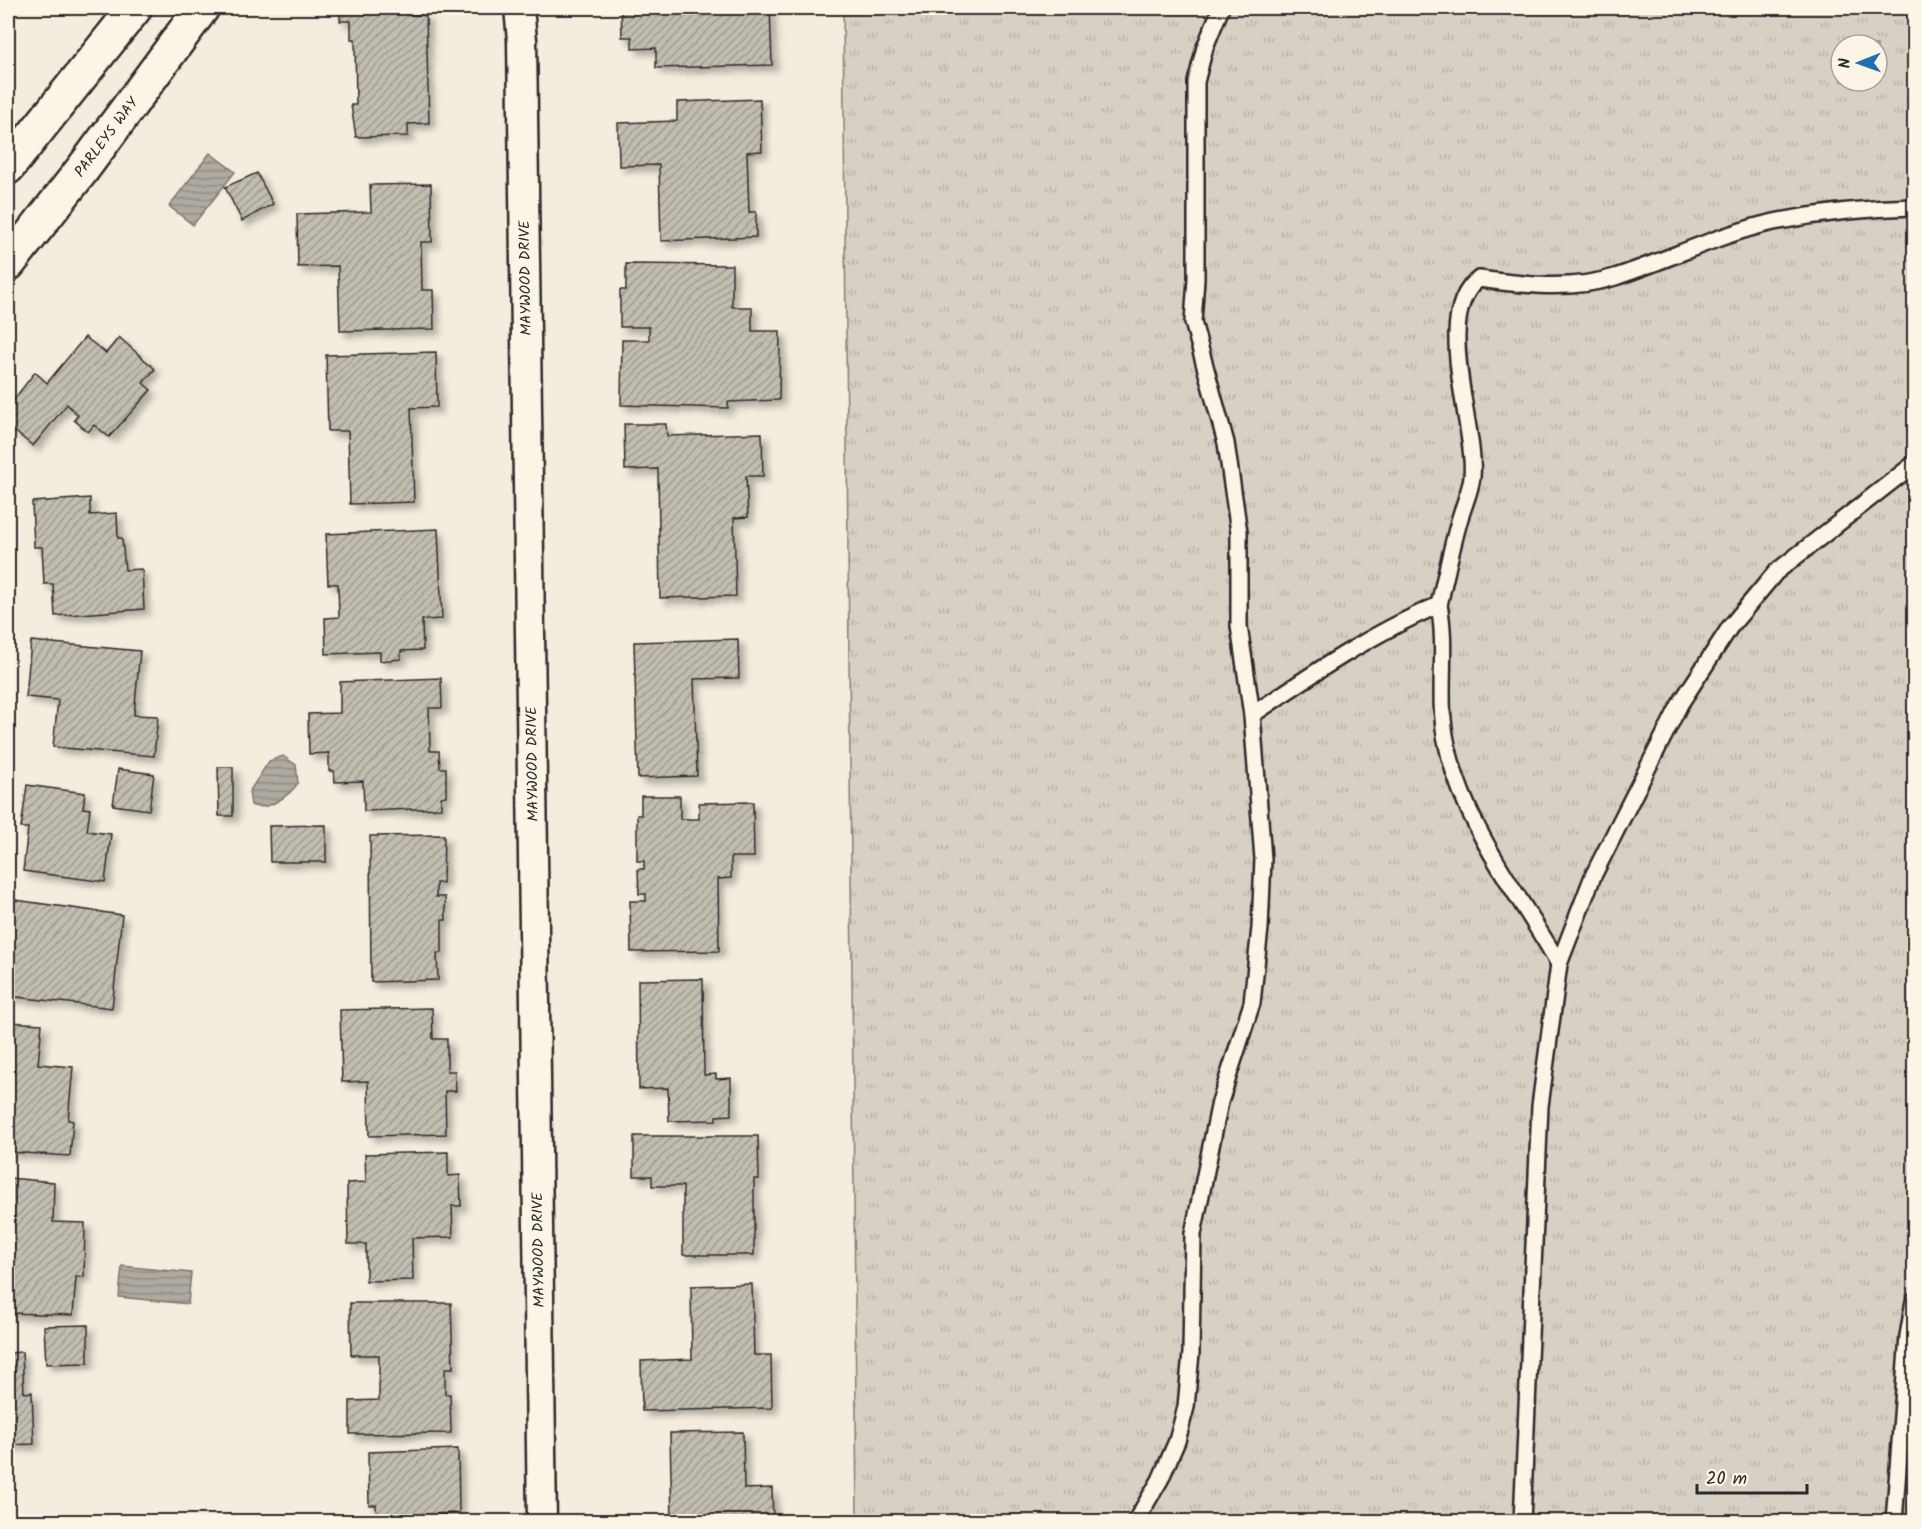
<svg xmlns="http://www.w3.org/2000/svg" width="1922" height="1529" viewBox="0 0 1922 1529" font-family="Kalam,sans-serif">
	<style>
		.grass { fill: url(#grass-tufts); stroke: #807e78; stroke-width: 1.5; fill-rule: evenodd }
		.water { fill: url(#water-rules); stroke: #7a7771; stroke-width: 1.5 }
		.building { fill: url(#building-hatch); stroke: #2b2b2b; stroke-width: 1.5; filter: url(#shadow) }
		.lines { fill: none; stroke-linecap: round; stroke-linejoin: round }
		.lane-casing { stroke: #2b2b2b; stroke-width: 20 }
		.street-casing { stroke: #2b2b2b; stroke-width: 33 }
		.secondary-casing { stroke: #2b2b2b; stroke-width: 38 }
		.lane { stroke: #fcf5e5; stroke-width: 15 }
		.street { stroke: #fcf5e5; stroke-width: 28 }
		.secondary { stroke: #fcf5e5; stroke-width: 33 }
		.labels { text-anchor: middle; stroke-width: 4.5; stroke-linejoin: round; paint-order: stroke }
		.street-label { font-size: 15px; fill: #2b2b2b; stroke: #fcf5e5 }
	</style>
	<defs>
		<pattern id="grass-tufts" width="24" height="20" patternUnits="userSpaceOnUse" patternTransform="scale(1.5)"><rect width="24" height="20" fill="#d6d1c4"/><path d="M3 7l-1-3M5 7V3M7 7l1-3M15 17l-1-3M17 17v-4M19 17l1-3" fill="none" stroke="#b8b4a9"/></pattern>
		<pattern id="water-rules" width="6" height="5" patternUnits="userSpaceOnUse" patternTransform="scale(1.5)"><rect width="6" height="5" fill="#afaaa0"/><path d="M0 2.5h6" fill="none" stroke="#8f8b83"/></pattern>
		<pattern id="building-hatch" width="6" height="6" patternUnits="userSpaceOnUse" patternTransform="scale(1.5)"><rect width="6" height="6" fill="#c2bdb1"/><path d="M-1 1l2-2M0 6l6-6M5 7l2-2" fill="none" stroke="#9e9a90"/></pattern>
		<filter id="shadow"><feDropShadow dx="5.5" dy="5.5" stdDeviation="3" flood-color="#0004"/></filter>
	</defs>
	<rect width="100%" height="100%" fill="#f4edde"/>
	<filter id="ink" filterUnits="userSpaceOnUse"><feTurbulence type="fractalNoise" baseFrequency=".0167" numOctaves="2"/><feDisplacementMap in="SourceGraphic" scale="12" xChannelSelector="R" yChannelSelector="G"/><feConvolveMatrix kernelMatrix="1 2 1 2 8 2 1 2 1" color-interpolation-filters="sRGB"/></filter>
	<g filter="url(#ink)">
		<path class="grass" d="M843,8H1914V1521H857ZM1841,45H1877V81H1841Z"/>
		<g class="water">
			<polygon points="210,153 235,172 193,225 169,206"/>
			<path d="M283,756L296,765L298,783C289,796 267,812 251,805L249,792L269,761Z"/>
			<polygon points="122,1266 191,1273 188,1304 119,1297"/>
		</g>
		<g class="building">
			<polygon points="340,8 406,8 406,15 426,15 429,123 408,124 408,136 356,137 351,105 356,105 355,39 351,39 351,21 340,21"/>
			<polygon points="621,8 770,8 772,65 656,68 656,48 632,49 632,37 622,37"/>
			<polygon points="760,99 762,151 747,152 749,212 756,212 756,237 661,241 659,165 619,166 618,123 677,121 677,102"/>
			<polygon points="257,173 273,204 242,221 225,187"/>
			<polygon points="431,184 432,242 421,242 422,290 433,290 434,329 340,331 338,266 298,267 297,214 371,212 370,185"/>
			<polygon points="626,264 732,265 732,307 752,307 752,331 780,331 779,400 728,402 728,408 621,405 622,340 649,340 649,327 620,327 620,290 626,290"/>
			<polygon points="85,337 106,353 119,337 155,369 143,383 151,390 109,437 94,425 88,432 74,420 78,415 67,404 33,446 8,426 8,407 35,372 47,383"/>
			<polygon points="436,352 437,407 411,408 414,502 350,504 348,431 328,431 326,355"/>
			<polygon points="624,424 666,424 667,436 762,433 763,476 746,476 748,517 734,518 736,596 660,598 658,469 625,470"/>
			<polygon points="90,498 90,515 117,513 118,538 122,538 125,570 142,569 144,609 55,616 53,584 44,584 42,547 34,547 32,502"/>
			<polygon points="438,529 442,619 422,620 423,650 401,651 401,659 380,661 380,652 326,654 325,618 339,617 338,584 328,584 326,534"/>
			<polygon points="738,639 739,678 694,679 697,776 638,778 634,642"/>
			<polygon points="31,641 140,651 134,715 158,716 154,756 53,747 58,700 26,697"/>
			<polygon points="441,678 442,708 429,708 430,751 439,751 440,768 446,768 446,796 441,797 441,808 364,811 363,781 335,782 334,771 329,771 329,753 309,754 308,714 340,713 340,682"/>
			<polygon points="218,767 233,767 233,816 219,816"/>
			<polygon points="118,769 154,774 149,810 113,805"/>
			<polygon points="27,785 85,793 83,808 90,809 87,831 111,834 105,882 23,871 28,828 21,828"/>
			<polygon points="641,796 680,796 680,819 699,819 699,803 753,802 754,857 731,857 731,878 718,879 719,951 631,952 630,901 646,901 646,894 639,894 638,869 644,869 644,861 637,861 637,815 641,815"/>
			<polygon points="326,825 326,862 270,862 269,826"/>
			<polygon points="444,835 443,883 436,883 436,897 445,897 446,920 442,920 442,953 437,953 438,980 371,982 370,836"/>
			<polygon points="8,899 122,915 112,1008 8,996"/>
			<polygon points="703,979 704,1075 716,1074 716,1079 731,1078 731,1115 716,1116 716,1120 669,1121 668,1088 639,1089 638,980"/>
			<polygon points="432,1008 433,1039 447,1039 447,1071 455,1071 456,1091 445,1091 446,1134 369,1136 368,1081 342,1082 340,1010"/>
			<polygon points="8,1022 42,1024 38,1064 73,1067 68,1120 73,1121 70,1156 8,1152"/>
			<polygon points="634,1136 758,1136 759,1179 754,1179 754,1255 683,1255 683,1186 652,1186 652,1176 634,1176"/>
			<polygon points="448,1152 448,1176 460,1175 461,1206 452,1206 453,1237 412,1238 413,1280 366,1281 366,1244 348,1244 347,1183 366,1182 365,1154"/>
			<polygon points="8,1178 54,1182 53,1222 85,1223 84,1277 76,1277 73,1315 8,1313"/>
			<polygon points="752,1284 754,1355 771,1355 772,1408 642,1411 641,1361 692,1359 691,1286"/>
			<polygon points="350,1303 451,1303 453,1368 445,1368 445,1394 450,1394 451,1433 350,1434 350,1401 379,1400 379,1355 351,1355"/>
			<polygon points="88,1325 88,1363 46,1364 44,1326"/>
			<polygon points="22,1352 24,1393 32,1392 34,1444 8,1445 8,1353"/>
			<polygon points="743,1432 744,1489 772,1488 773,1522 672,1522 670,1433"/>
			<polygon points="458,1449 459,1513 437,1514 437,1522 377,1522 376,1505 369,1505 368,1452"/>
		</g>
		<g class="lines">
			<defs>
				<g id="lane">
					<path d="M1252,715C1312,674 1372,633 1439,605"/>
					<path d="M1559,964C1519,894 1464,826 1447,745C1436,698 1448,651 1439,605C1445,578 1451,551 1458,525C1462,509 1470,493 1472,477C1477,428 1431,313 1479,279C1523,285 1571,291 1615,277C1668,260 1719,234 1774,222C1820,213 1868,208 1914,207"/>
					<polyline points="1135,1522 1160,1480 1177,1441 1186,1407 1191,1353 1193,1234 1220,1102 1252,1003 1260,928 1263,859 1252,715 1239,626 1239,532 1226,443 1193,322 1196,279 1196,82 1205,47 1221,8"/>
					<polyline points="1522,1522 1540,1106 1559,964 1593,876 1680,704 1730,627 1776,572 1914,464"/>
					<polyline points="1894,1522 1908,1336 1914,1301"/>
				</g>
				<polyline id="street" points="519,8 522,40 542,1522"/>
				<g id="secondary">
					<polyline points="8,167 135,8"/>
					<polyline points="8,264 82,170 202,8"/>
				</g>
			</defs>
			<use href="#lane" class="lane-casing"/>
			<use href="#street" class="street-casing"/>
			<use href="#secondary" class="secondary-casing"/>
			<use href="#lane" class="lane"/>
			<use href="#street" class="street"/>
			<use href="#secondary" class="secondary"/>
		</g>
	</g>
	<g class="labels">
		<g class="street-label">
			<text transform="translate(106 137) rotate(-53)" y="5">PARLEYS WAY</text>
			<text transform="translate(525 278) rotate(-91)" y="5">MAYWOOD DRIVE</text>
			<text transform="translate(532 764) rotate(-91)" y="5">MAYWOOD DRIVE</text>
			<text transform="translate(538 1250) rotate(-91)" y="5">MAYWOOD DRIVE</text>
		</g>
	</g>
	<rect width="1922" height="1529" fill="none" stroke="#fcf5e5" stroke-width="30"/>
	<rect x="15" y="15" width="1892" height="1499" fill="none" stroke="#2b2b2b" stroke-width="2" filter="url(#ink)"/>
	<g transform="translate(1859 63) rotate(269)"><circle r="28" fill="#fcf5e5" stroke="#a8a49b" stroke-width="1.5"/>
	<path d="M0-4.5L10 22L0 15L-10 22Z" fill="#1f6fb2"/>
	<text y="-9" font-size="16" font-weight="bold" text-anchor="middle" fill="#2b2b2b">N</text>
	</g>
	<path d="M1697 1484v9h110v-9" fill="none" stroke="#2b2b2b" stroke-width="3"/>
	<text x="1706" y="1484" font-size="18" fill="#2b2b2b" stroke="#fcf5e5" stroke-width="4.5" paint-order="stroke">20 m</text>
</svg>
